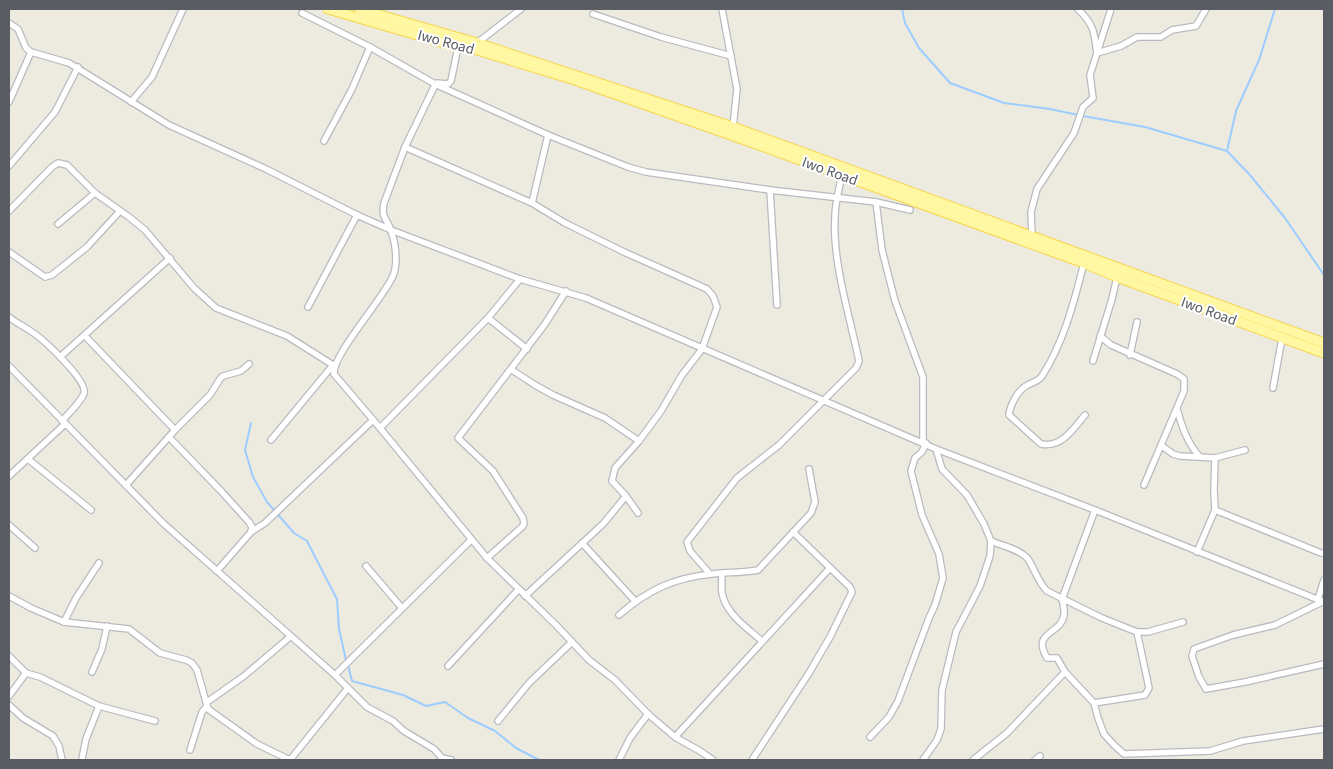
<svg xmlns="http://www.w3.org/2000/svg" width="1333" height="769" viewBox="0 0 1333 769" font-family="'Source Sans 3',sans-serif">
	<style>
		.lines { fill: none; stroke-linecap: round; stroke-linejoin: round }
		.stream { stroke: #9dcdff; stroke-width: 2 }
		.street-casing { stroke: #b8bac0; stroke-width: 8 }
		.primary-casing { stroke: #f8d54d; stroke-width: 11 }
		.street { stroke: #fff; stroke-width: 5.5 }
		.primary { stroke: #fff7a2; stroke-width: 9 }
		.labels { text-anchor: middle; stroke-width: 4; stroke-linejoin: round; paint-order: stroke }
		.street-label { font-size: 15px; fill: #595c62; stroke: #fff }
	</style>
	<rect width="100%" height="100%" fill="#edebe0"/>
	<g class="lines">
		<g class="stream">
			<polyline points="902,9 905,23 919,48 950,83 1004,103 1050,109 1078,115"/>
			<polyline points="1275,9 1259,60 1236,111 1227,151 1250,175 1285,218 1324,275"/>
			<polyline points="1083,116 1145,127 1227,151"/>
			<polyline points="251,423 245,450 253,477 267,502 294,533 307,541 327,580 337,599 339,629 346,660"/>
			<polyline points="348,665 352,681 403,695 426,706 445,702 468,718 495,731 516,748 539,760"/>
		</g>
		<defs>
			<g id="street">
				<polyline points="722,9 737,89 733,127"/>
				<path d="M1078,9C1094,25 1094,31 1097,53L1121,46L1137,37H1161L1172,30L1196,26L1206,9"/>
				<polyline points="302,13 370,47 435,84 548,135 628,167 646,172 770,190 876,202 910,210"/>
				<polyline points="593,14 661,37 731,56"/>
				<polyline points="9,23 18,29 26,48 31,52 69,63 169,125 266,169 357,215 391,230 520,279 586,298 936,449 1095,510 1324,602"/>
				<polyline points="477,43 521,9"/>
				<path d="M458,47L451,81L448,84L437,83L434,87L405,147L384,203C381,219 387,218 391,231C396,244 398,264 393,276C383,299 332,355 334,374L380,428L487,558L556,625L589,660L615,680L648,714L675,737L700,751L713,760"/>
				<polyline points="9,102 31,52"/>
				<polyline points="131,102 152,77 183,9"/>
				<polyline points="324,141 352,89 370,47"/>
				<polyline points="405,147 532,203 565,223 624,252 707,289 713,296 717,307 702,349 682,375 661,411 639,441 615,468 612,481 626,496 638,513"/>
				<polyline points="9,166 55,112 78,67"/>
				<polyline points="770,190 777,305"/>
				<polyline points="876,202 882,250 895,301 923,377 923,442"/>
				<polyline points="532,203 548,135"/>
				<polyline points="9,211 52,167 58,163 67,165 95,193 129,217 145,230 194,288 216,308 287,336 333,365 333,369"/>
				<polyline points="58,224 95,193"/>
				<polyline points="1032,236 1031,212 1037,189 1074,133 1083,107 1093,98 1090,75 1111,9"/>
				<polyline points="9,252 45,277 52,275 87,247 120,211"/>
				<path d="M1084,263C1074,302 1064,342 1042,376C1038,382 1032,382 1026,386C1017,391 1010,406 1009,415L1041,444C1062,448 1073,429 1085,415"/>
				<polyline points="308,307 357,215"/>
				<path d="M9,317C16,323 24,326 32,332C43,339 88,381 84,393C82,401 68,414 62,421"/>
				<polyline points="488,318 527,349"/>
				<polyline points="85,336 175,430"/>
				<polyline points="1100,336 1111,345 1177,374 1184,379 1184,391 1144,485"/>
				<polyline points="1130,355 1137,322"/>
				<polyline points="60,357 170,258"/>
				<polyline points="1093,361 1112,299 1117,277"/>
				<polyline points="9,366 164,524 335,675"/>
				<polyline points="512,370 535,385 553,395 605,418 639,441"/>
				<polyline points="1273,388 1282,338"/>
				<path d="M1177,409C1182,427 1187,442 1199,456"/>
				<polyline points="380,428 488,318 520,279"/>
				<polyline points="169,437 221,491 249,522 252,527 251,532"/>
				<polyline points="271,440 333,365"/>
				<polyline points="1162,446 1173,454 1180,456 1215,458 1245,450"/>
				<polyline points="28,459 91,510"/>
				<polyline points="9,476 65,424"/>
				<polyline points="126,485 175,430 210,395 220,379 223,376 241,371 249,364"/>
				<path d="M1095,510L1062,599C1063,604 1065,610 1064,615C1061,635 1031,631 1047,658H1057L1065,672L1094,703L1098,718L1104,734L1114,745L1124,754L1210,751L1243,741L1324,729"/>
				<polyline points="1215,510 1321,553 1324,553"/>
				<polyline points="9,525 35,548"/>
				<path d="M991,541C1002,546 1020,549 1028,559C1035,570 1038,582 1047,591L1102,618L1137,632H1148L1183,622"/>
				<polyline points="582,543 635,601"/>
				<polyline points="1197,552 1215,510 1214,490 1215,458"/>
				<polyline points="487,558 522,527 524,524 523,518 493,471 458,438 545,324 566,291"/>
				<polyline points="366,566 402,608"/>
				<polyline points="217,571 251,532 265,523 373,420"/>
				<path d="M722,573C722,580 721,587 722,593C726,614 747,628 762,641"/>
				<path d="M710,574L690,551L687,542L737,478L779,445L856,368L859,361C850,317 832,261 835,217C835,203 839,189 842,175"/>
				<polyline points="9,596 31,608 64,622 129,629 160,653 186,660 192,663 197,670 208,709 257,744 290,760"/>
				<polyline points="525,596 603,524 626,496"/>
				<polyline points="1318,599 1324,580"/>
				<polyline points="1324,601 1275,625 1233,635 1194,649 1192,656 1199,677 1206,689 1245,682 1324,664"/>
				<path d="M619,615C648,590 673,578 712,574C727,572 743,573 758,570L811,513L815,502L809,469"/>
				<polyline points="64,622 76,598 99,563"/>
				<polyline points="9,656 26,673 40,677 99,706 155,721"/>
				<polyline points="448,666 519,589"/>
				<polyline points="92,672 102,649 107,626"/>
				<polyline points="348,688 367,707 393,721 404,731 434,749 442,758 451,760"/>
				<polyline points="9,696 26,673"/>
				<polyline points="207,702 244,676 290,637"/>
				<polyline points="1094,703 1145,695 1149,688 1137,632"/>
				<polyline points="9,705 23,718 53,736 59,746 62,760"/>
				<polyline points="498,721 529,683 572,642"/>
				<polyline points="675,737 830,568"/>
				<polyline points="870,737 889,717 898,701 929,618 935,605 943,578 939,554 922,515 911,471 915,458 922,452 926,443"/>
				<polyline points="190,750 202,712 207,706"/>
				<polyline points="82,759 86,739 99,706"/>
				<polyline points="290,760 348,688 335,675 471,540"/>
				<polyline points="619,760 630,738 648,714"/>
				<polyline points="752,760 809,673 830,637 852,592 850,587 793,532"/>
				<polyline points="923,760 937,740 941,729 942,690 956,632 980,586 990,556 991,541 984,524 967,495 942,469 936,449"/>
				<polyline points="973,760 1007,733 1065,672"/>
				<polyline points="1035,760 1040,756"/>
			</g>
			<g id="primary">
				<polyline points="328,9 458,47 474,49 575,80 731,135 1084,263 1117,277 1324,353"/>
				<polyline points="359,9 477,43 733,127 1324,343"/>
			</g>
		</defs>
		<use href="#street" class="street-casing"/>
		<use href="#primary" class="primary-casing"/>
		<use href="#street" class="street"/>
		<use href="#primary" class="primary"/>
	</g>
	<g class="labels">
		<g class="street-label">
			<text transform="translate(446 42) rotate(15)" y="5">Iwo Road</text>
			<text transform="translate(830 171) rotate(20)" y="5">Iwo Road</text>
			<text transform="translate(1209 311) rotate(20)" y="5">Iwo Road</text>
		</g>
	</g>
	<rect width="1333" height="769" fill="none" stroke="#595c62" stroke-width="20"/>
</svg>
